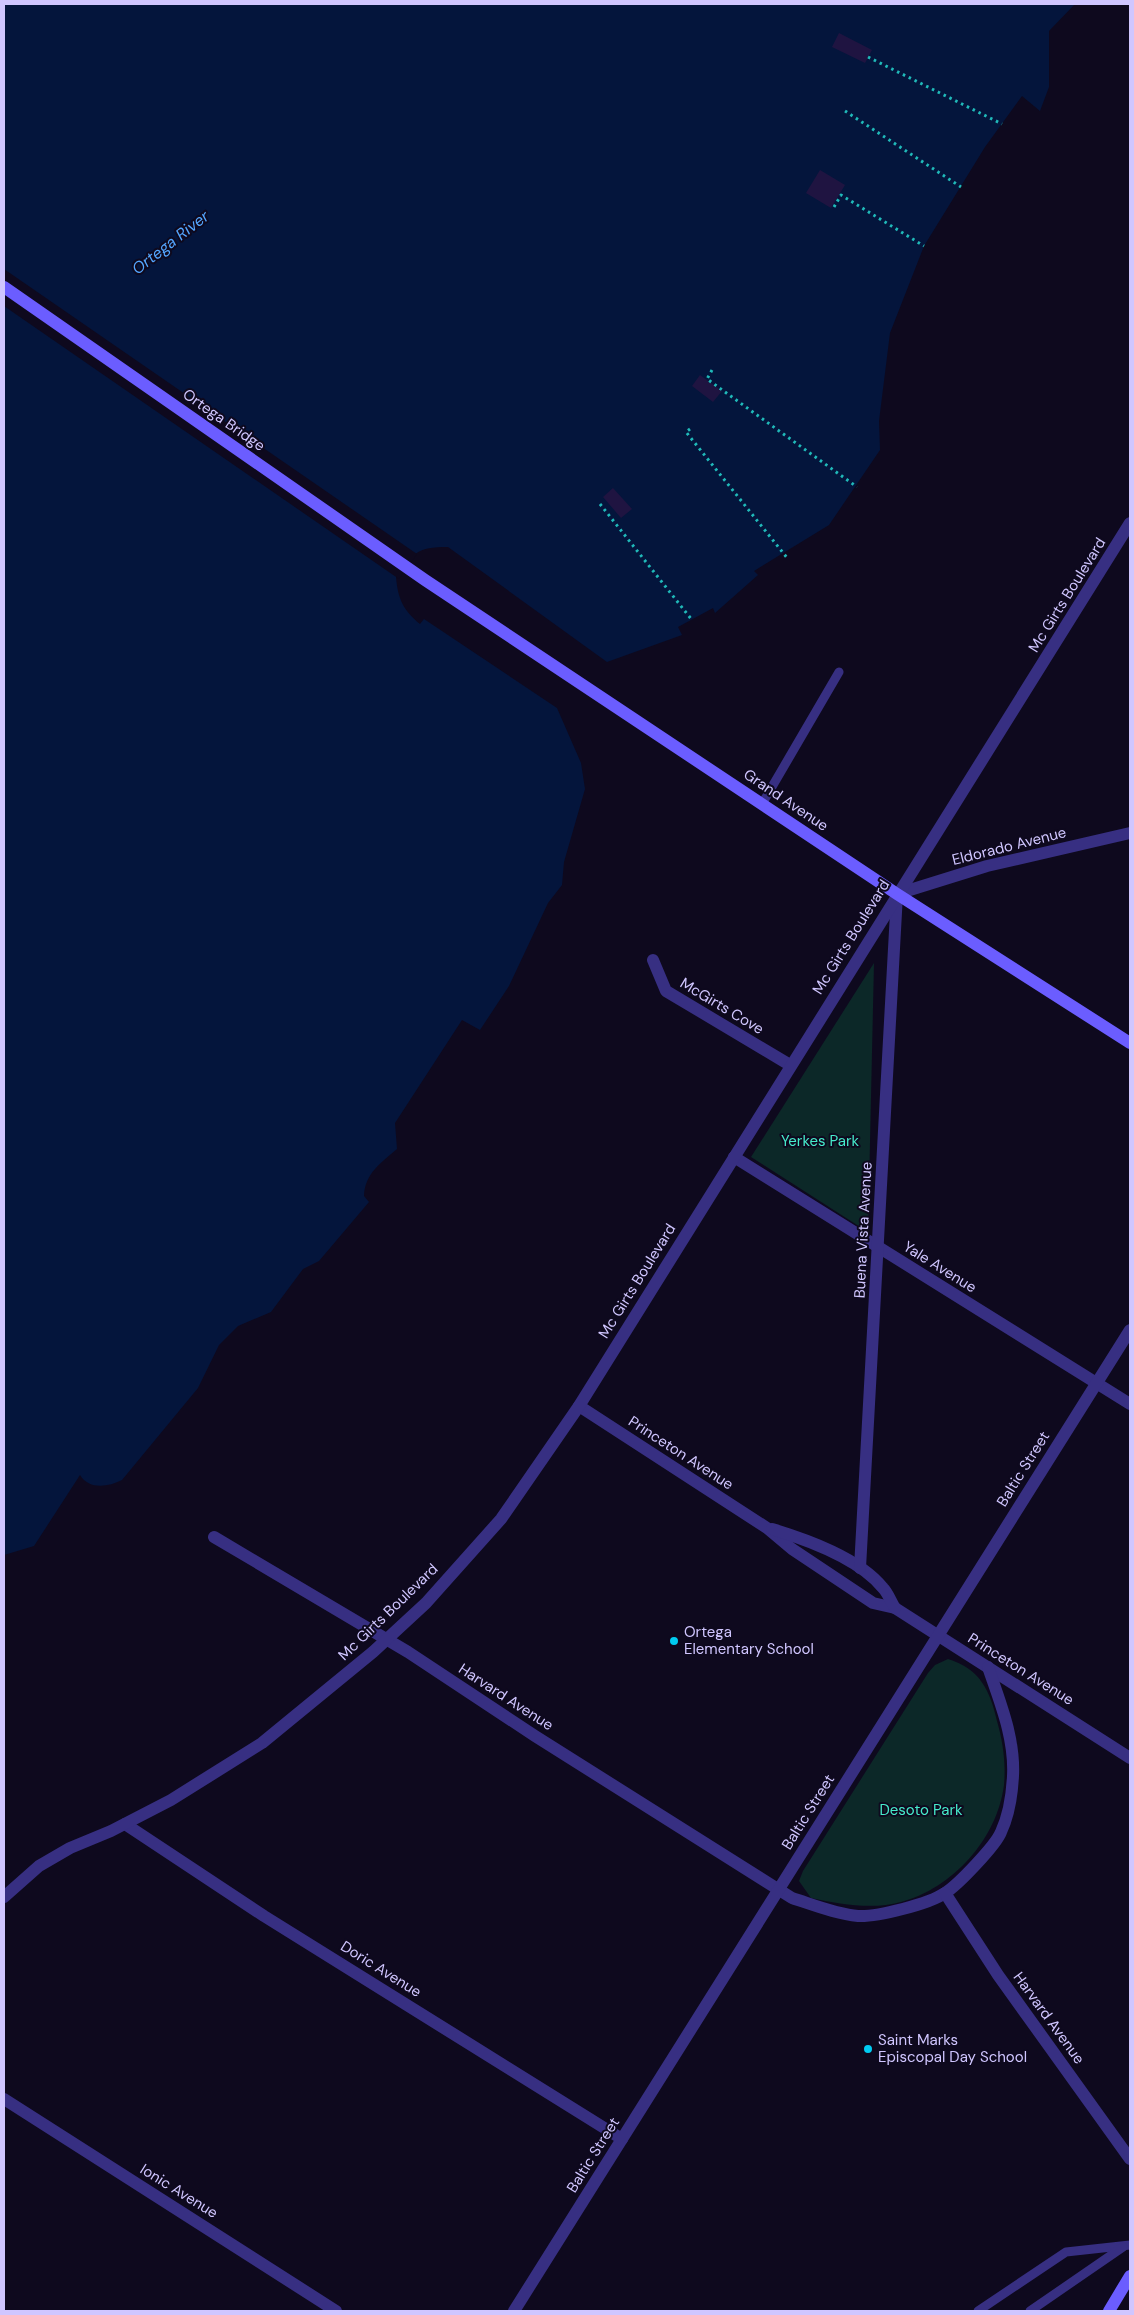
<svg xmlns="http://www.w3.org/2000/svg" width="1134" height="2315" viewBox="0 0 1134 2315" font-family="'DM Sans',sans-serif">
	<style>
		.green { fill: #0c2828 }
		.water { fill: #04153c }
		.pier { fill: #0e091e }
		.building { fill: #1f1441 }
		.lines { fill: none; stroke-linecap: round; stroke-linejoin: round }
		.path { stroke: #20b9b9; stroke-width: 3; stroke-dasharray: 2.5 4; stroke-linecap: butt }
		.service { stroke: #372f82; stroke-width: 9 }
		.minor { stroke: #372f82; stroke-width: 12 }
		.secondary { stroke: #6b5dff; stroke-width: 12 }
		.poi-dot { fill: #00cbf1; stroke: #0e091e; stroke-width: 2 }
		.labels { text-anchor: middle; stroke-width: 4; stroke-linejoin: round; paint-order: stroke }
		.street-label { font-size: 15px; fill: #d0c6ff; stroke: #0e091e }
		.park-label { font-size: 15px; fill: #46ebcb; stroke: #0e091e }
		.poi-label { font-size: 15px; fill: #d0c6ff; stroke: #0e091e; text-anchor: start }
		.water-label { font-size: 16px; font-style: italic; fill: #54a6ff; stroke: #0e091e }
	</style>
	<rect width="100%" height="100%" fill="#0e091e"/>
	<g class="green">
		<polygon points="874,963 868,1232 751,1157"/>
		<path d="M948,1659C980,1669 990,1690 997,1721C1003,1742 1006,1763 1004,1785C997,1839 953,1888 901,1902C872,1910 840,1904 811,1898L799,1881L803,1871L928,1673L935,1665Z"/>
	</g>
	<path class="water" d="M4,4H1075L1049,31V87L1040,111L1022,96L985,147L924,246L890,333L879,421L880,450L829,525L754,571L758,575L715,613L713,608L678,627L682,635L607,662L448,547C416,547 415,552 396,577C398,599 403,610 420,624L424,619L557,708L581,763L585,789L564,862L562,885L548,903L509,986L480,1030L462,1020L395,1123L397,1149C381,1163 365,1173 364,1196L369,1202L319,1261L303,1269L271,1312L238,1326L219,1345L198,1388L122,1480C108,1487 89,1490 80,1475L34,1546L4,1555Z"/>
	<polygon class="pier" points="4,269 417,554 399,579 4,306"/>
	<g class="building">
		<polygon points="839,33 872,50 865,63 832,47"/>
		<polygon points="820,170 845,185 831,208 806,193"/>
		<polygon points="700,375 722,391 713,402 692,386"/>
		<polygon points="613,488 632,509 621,518 603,497"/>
	</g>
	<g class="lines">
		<g class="path">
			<polyline points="868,57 1002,124"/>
			<polyline points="845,111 961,187"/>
			<polyline points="834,207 841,195 924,246"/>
			<polyline points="712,370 707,379 857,487"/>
			<polyline points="690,429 686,432 788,559"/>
			<polyline points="600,504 692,620"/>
		</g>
		<g class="service">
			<polyline points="762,804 839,672"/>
			<polyline points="978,2311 1066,2252 1130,2245"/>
			<polyline points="1030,2311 1123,2247"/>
		</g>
		<g class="minor">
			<polyline points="653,960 666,991 790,1065"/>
			<polyline points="734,1157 1130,1404"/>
			<polyline points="579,1406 767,1528 792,1549 873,1603 895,1608 1130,1758"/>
			<path d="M772,1529C808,1540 859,1558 883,1588C888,1593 891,1602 895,1608"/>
			<path d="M214,1537L408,1652L535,1736L792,1898C814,1905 836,1914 858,1916C877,1917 929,1904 945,1893C958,1885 996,1845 1001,1832C1009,1815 1012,1795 1013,1776C1015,1738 1000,1702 988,1667"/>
			<polyline points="860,1568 897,894 987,866 1130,833"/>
			<polyline points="125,1824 264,1916 622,2139"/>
			<polyline points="945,1893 998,1975 1130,2159"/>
			<polyline points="4,1897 39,1866 70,1848 111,1831 171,1800 262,1743 373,1652 426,1603 501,1519 579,1406 1130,523"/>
			<polyline points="4,2099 336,2311"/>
			<polyline points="514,2311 1130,1330"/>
		</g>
		<g class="secondary">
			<polyline points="4,287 425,580 897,894 1130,1043"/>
			<polyline points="1109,2311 1130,2276"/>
		</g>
	</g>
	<g class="poi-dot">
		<circle cx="674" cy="1641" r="5"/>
		<circle cx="868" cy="2049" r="5"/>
	</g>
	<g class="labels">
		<g class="street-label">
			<text transform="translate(224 420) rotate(35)" y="5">Ortega Bridge</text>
			<text transform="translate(1067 595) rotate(-58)" y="5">Mc Girts Boulevard</text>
			<text transform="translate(786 800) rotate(34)" y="5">Grand Avenue</text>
			<text transform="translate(1009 846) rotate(-14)" y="5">Eldorado Avenue</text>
			<text transform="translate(851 937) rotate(-58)" y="5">Mc Girts Boulevard</text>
			<text transform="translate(722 1006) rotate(31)" y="5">McGirts Cove</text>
			<text transform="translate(863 1230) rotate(-87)" y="5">Buena Vista Avenue</text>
			<text transform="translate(940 1267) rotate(32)" y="5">Yale Avenue</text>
			<text transform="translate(637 1281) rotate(-58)" y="5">Mc Girts Boulevard</text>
			<text transform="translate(681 1453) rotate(33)" y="5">Princeton Avenue</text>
			<text transform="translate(1023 1469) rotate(-58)" y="5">Baltic Street</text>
			<text transform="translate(388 1612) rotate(-44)" y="5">Mc Girts Boulevard</text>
			<text transform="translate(1021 1669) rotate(32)" y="5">Princeton Avenue</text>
			<text transform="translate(506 1697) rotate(33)" y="5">Harvard Avenue</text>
			<text transform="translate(808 1812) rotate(-58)" y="5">Baltic Street</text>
			<text transform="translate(381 1969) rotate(32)" y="5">Doric Avenue</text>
			<text transform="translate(1049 2018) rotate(54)" y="5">Harvard Avenue</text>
			<text transform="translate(593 2155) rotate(-58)" y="5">Baltic Street</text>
			<text transform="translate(179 2191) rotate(32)" y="5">Ionic Avenue</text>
		</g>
		<g class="park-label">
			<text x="820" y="1146">Yerkes Park</text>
			<text x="921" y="1815">Desoto Park</text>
		</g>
		<g class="poi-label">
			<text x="684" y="1637">Ortega<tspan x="684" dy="17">Elementary School</tspan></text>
			<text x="878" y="2045">Saint Marks<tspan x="878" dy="17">Episcopal Day School</tspan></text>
		</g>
		<g class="water-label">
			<text transform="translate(170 242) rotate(-38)" y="6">Ortega River</text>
		</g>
	</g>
	<rect width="1134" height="2315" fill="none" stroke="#d0c6ff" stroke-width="10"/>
</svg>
